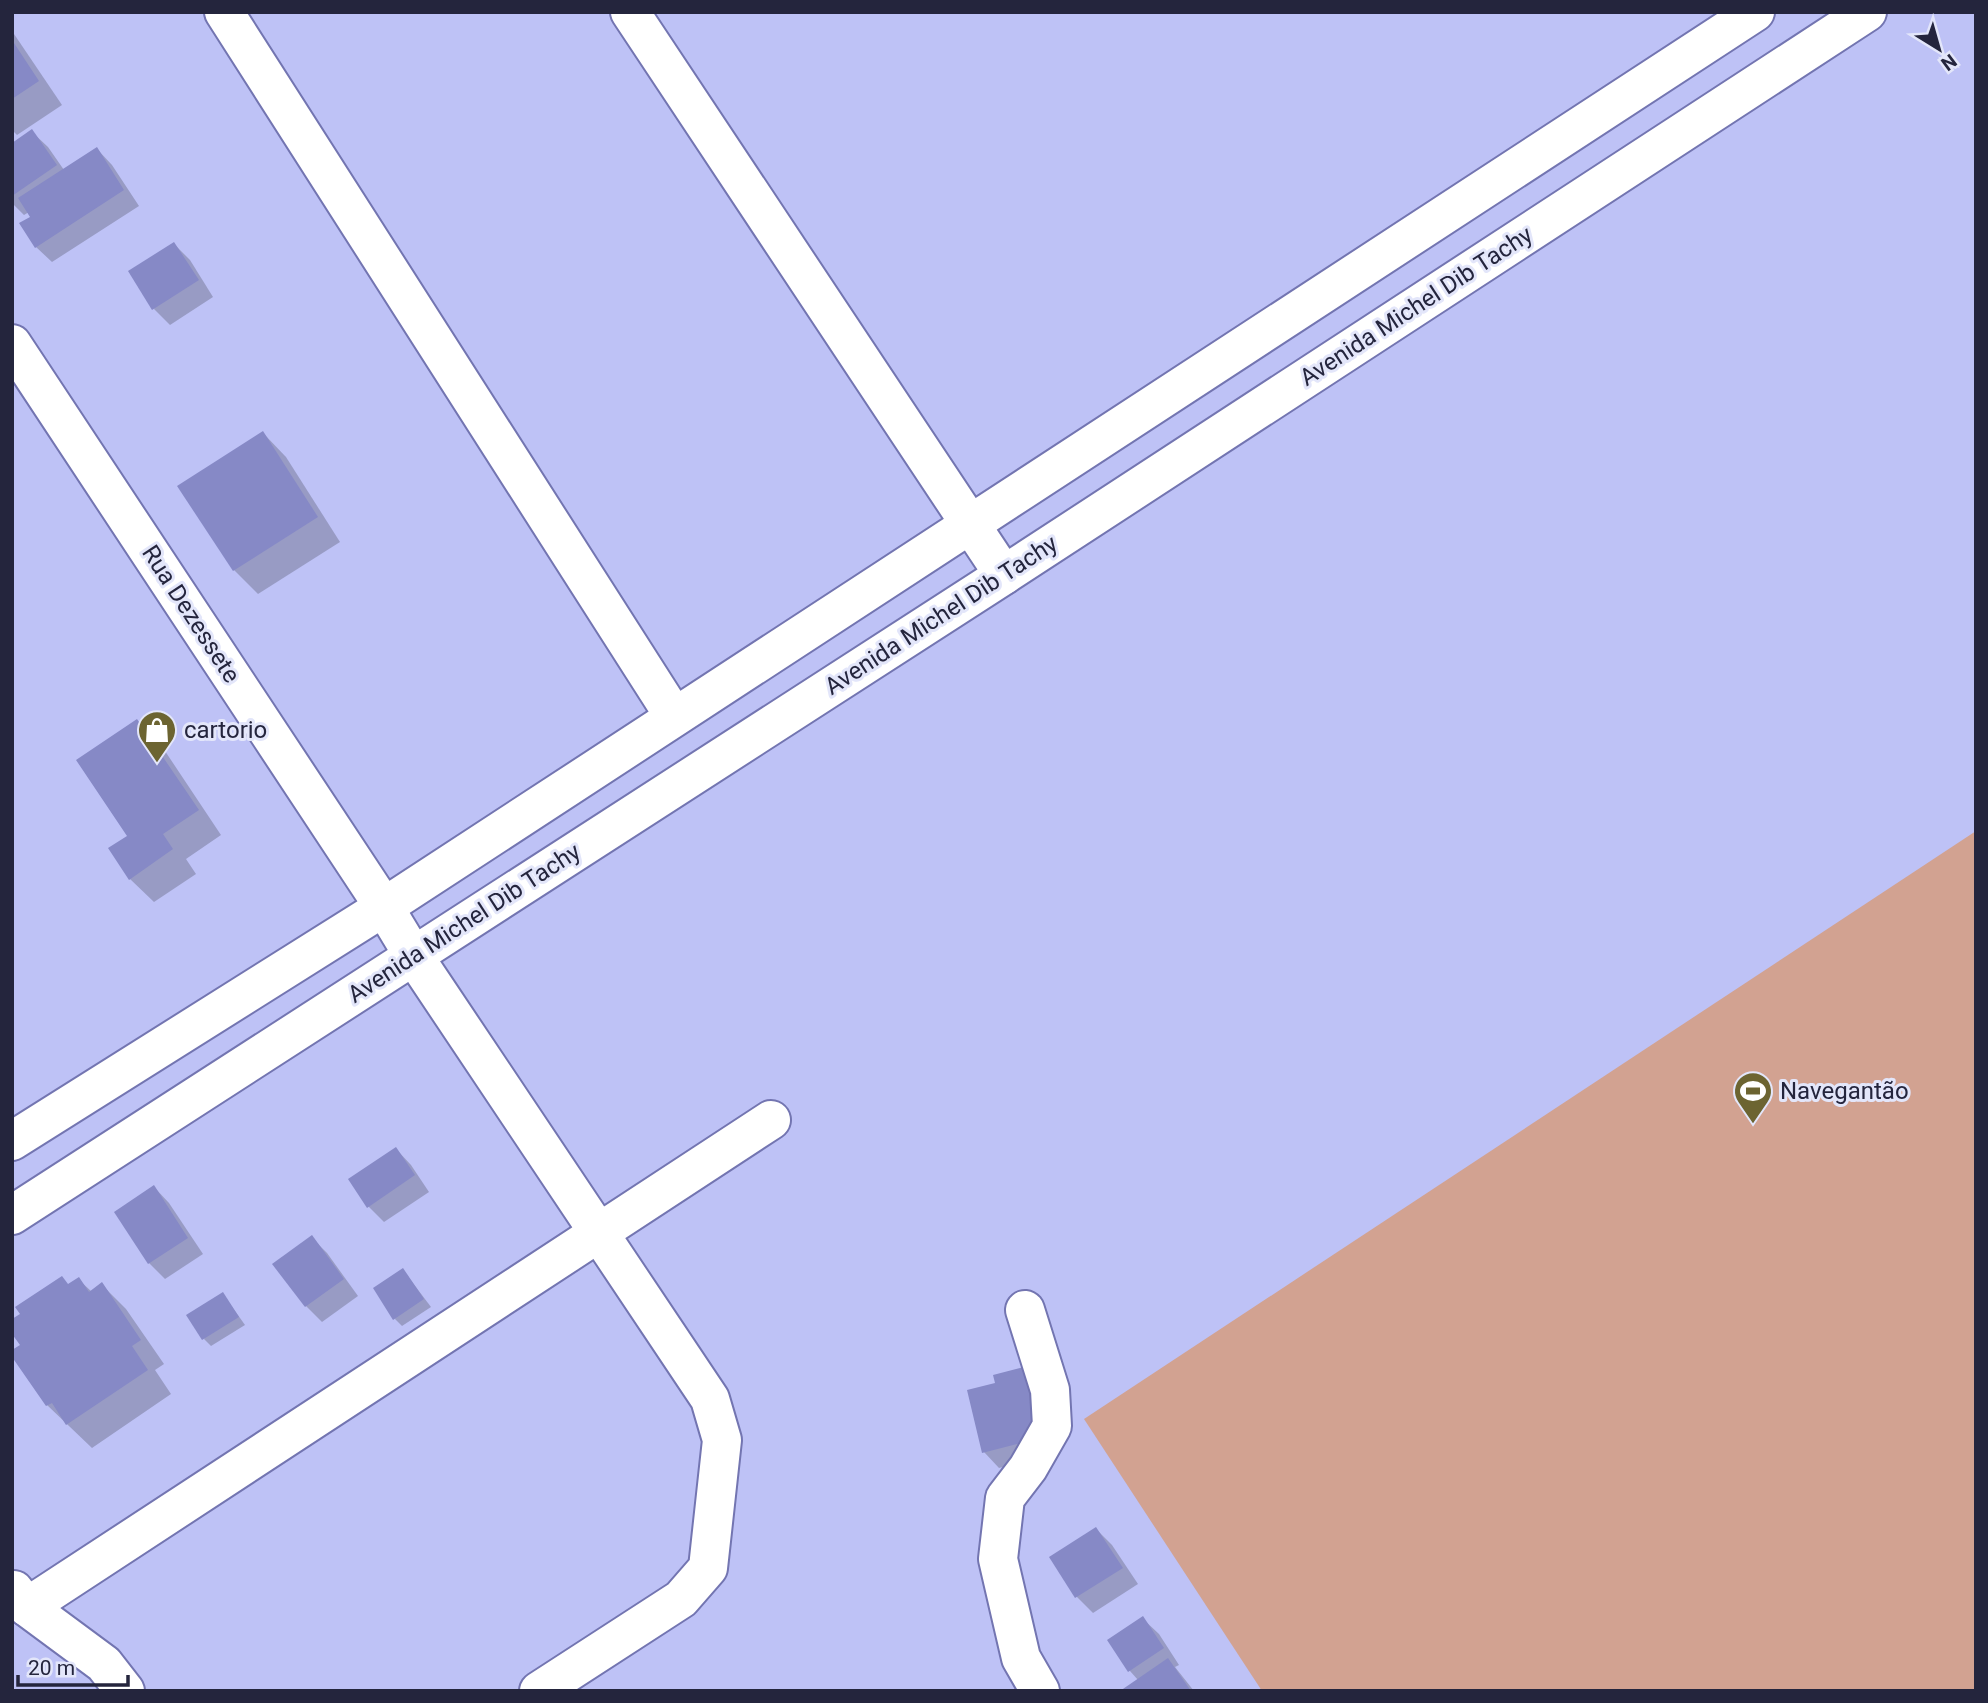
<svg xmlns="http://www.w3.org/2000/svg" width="1988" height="1703" viewBox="0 0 1988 1703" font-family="Roboto,sans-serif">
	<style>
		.green { fill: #d2a291 }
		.shadow { fill: #0003 }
		.building { fill: #8689c6 }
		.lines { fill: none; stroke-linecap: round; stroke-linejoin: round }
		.minor-casing { stroke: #7375b1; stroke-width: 42 }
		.minor { stroke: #fff; stroke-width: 38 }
		.labels { text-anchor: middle; stroke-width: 6; stroke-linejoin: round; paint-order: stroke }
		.street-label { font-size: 24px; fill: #24253d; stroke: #e3e6fa }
		.poi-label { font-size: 24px; fill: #24253d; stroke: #e3e6fa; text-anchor: start }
	</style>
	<rect width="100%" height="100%" fill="#bec2f6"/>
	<polygon class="green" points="1976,831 1976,1691 1262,1691 1084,1419"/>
	<g class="shadow">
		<polygon points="12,31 62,105 17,135 12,130"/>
		<polygon points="32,132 48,147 64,170 97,149 112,165 139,206 52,262 36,247 32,218 29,212 24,215 12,203 12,145"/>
		<polygon points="174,244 190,260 213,297 170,325 154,309"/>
		<polygon points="263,433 286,457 340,542 258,594 234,570"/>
		<polygon points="137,721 161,745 221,835 186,859 196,874 154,902 130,879 129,836"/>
		<polygon points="396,1149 411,1165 429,1192 384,1222 368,1206"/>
		<polygon points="154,1187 169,1203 203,1254 165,1279 149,1263"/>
		<polygon points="311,1237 327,1253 358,1296 322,1322 306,1306 275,1264"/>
		<polygon points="403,1270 431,1307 402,1326 395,1319"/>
		<polygon points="78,1279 92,1292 102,1285 126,1309 164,1364 155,1370 171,1394 92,1448 47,1405 22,1346 69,1285"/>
		<polygon points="223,1294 245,1325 211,1346 204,1339"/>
		<polygon points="1023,1369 1056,1454 999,1468 984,1452"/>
		<polygon points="1096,1529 1112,1545 1138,1584 1093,1613 1077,1597 1051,1558"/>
		<polygon points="1143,1619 1159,1634 1179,1665 1175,1667 1194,1691 1123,1691 1138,1680 1130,1671 1110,1641"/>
	</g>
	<g class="building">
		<polygon points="12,40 39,81 12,99"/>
		<polygon points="32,129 57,165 12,196 12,143"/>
		<polygon points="97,147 124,190 35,248 19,223 30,217 18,198"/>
		<polygon points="174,242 199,280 152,310 128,271"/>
		<polygon points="263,431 318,517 233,571 177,486"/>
		<polygon points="137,719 199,810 163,834 173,849 129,880 108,848 127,836 76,760"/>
		<polygon points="396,1147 415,1175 367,1208 348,1179"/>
		<polygon points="154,1185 188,1238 148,1264 114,1212"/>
		<polygon points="312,1235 344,1279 305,1307 272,1264"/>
		<polygon points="403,1268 424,1299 393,1320 373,1288"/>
		<polygon points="62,1276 68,1284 79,1277 89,1292 102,1282 141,1340 132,1346 148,1370 66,1425 52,1403 46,1406 12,1357 12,1350 20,1345 12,1334 12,1319 20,1314 15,1307"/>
		<polygon points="223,1292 239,1317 202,1340 186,1315"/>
		<polygon points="1024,1367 1041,1438 982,1453 967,1390 995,1383 993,1375"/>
		<polygon points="1096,1527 1123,1568 1075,1598 1049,1557"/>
		<polygon points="1143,1616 1164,1648 1128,1672 1107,1640"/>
		<polygon points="1168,1658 1191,1691 1120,1691"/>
	</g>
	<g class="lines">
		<defs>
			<g id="minor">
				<polyline points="224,12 674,716"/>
				<polyline points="630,12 1004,575"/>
				<polyline points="12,344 384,907 413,955 710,1399 722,1440 708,1568 681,1599 539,1691"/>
				<polyline points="12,1141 384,907 1755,12"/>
				<polyline points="12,1215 1004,575 1867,12"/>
				<polyline points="1025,1310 1050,1390 1052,1426 1028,1468 1005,1498 998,1559 1021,1658 1040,1691"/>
				<polyline points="14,1590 27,1607 104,1664 125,1691"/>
				<polyline points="27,1607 771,1120"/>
			</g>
		</defs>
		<use href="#minor" class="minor-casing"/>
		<use href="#minor" class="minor"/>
	</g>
	<defs>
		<symbol id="shop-pin" viewBox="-11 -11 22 30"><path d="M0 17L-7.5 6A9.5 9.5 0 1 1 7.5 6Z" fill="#6c6431" stroke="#e3e6fa"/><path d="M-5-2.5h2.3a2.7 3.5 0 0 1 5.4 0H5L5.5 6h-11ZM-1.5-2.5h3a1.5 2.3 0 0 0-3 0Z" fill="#fff"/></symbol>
		<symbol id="stadium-pin" viewBox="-11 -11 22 30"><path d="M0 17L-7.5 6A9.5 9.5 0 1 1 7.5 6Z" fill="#6c6431" stroke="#e3e6fa"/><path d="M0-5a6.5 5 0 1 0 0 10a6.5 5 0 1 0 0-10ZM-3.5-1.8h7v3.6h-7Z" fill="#fff"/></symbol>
	</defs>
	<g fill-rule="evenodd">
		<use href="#shop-pin" x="135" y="708" width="44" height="60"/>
		<use href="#stadium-pin" x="1731" y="1069" width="44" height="60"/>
	</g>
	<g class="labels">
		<g class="street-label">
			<text transform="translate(1416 306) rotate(-33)" y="8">Avenida Michel Dib Tachy</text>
			<text transform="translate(191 614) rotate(57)" y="8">Rua Dezessete</text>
			<text transform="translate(941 615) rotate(-33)" y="8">Avenida Michel Dib Tachy</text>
			<text transform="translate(464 923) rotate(-33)" y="8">Avenida Michel Dib Tachy</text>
		</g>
		<g class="poi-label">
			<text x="184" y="738">cartorio</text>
			<text x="1780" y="1099">Navegantão</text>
		</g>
	</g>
	<rect width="1988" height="1703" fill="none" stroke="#24253d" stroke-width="28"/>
	<g transform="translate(1939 49) rotate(143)" stroke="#e3e6fa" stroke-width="5" paint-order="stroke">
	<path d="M0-5L12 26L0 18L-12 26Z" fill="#24253d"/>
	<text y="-10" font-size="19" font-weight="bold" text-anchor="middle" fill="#24253d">N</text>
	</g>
	<path d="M18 1675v10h110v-10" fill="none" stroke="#24253d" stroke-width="3.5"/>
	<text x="28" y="1675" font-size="21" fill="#24253d" stroke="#e3e6fa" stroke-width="5" paint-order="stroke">20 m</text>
</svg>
